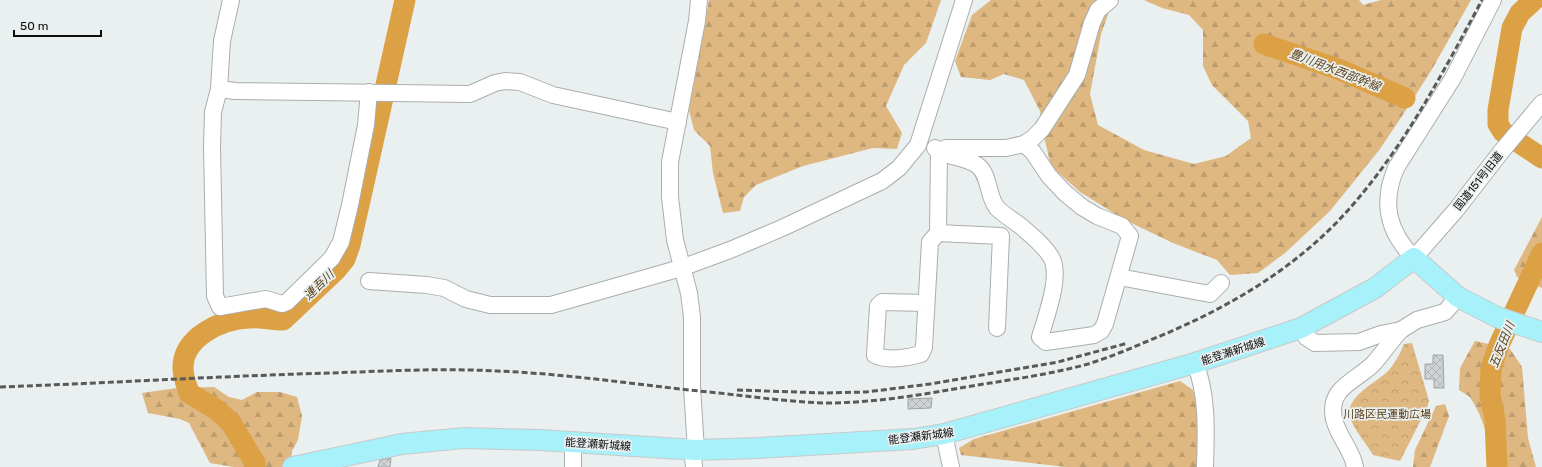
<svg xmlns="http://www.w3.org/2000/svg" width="1542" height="467" viewBox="0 0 1542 467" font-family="Rubik,'Noto Sans JP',sans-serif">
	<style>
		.forest { fill: url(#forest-firs) }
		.park { fill: url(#park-crowns) }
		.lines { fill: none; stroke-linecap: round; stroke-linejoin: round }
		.river { stroke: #dca145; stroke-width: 21 }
		.building { fill: url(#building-cross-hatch); stroke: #a0a4a4 }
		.minor-casing { stroke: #aaaeaf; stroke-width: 18 }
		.major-casing { stroke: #c9caca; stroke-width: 22 }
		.minor { stroke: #fff; stroke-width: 16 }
		.major { stroke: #a7f1fa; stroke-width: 20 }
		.rail { stroke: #585a5a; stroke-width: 3; stroke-dasharray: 6 3; stroke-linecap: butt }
		.labels { text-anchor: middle; stroke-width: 3.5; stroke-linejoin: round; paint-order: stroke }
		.street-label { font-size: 11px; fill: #0b0c0c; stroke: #eaefef }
		.park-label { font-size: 11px; fill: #5d441f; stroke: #eaefef }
		.water-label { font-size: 12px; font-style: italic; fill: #5d441e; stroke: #eaefef }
	</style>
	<defs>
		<pattern id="forest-firs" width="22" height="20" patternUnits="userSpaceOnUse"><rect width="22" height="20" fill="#deb781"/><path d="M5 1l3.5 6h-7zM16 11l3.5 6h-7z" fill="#bd9c6e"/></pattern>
		<pattern id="park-crowns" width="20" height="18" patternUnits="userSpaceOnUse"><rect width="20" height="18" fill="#deb781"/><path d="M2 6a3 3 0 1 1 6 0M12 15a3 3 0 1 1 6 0" fill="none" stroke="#bd9c6e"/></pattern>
		<pattern id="building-cross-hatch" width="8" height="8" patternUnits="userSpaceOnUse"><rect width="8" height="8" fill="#ced3d3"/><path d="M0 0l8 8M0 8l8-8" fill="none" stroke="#b0b4b4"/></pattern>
	</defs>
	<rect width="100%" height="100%" fill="#eaefef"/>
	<g class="forest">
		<polygon points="709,0 941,0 926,43 904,65 886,106 902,133 897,149 873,148 803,166 756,185 744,197 740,211 723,213 713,173 710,146 694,130 689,110"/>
		<polygon points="991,0 1106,0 1110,9 1101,34 1090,94 1098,125 1144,150 1194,164 1226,156 1251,138 1248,121 1212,85 1203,66 1203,30 1189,15 1162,8 1144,0 1359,0 1363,5 1381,0 1471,0 1431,71 1402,116 1380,149 1330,211 1285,253 1258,273 1230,275 1217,260 1173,243 1125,220 1080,192 1051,166 1043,132 1040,111 1024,80 1004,74 990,80 961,77 955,61 972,15"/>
		<polygon points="1542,217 1542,288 1517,277 1514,270"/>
		<path d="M1475,341L1510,349L1522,367L1528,438L1536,467H1490C1493,448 1482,415 1471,399C1469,395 1463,393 1459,390L1460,368Z"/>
		<polygon points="1180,381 1193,390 1203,422 1200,467 1066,467 961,455 959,448 974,439"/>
		<polygon points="214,387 229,397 242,400 257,392 280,392 297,397 302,416 298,440 292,451 291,467 234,467 210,463 189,423 180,419 148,413 142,393 177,388"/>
		<polygon points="1445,404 1449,416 1430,467 1413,467 1415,450 1436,406"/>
	</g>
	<path class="park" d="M1412,343L1429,401L1427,408L1400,461L1373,455C1367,445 1354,429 1350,418C1344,396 1377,383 1389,370C1395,363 1401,352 1404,344Z"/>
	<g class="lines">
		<g class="river">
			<polyline points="1534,0 1520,13 1512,28 1498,110 1498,124 1503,132 1542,158"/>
			<polyline points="1264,44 1338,69 1405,98"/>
			<path d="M255,467V463L231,423L217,410L189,393C187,386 183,377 183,369C182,337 222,319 249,318C260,317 271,320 283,320L336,270L345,259L350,245L405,0"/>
			<polyline points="1497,467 1495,420 1490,395 1491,368 1499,345 1542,253"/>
		</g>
	</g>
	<g class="building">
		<polygon points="1433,355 1443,355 1444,388 1434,388 1434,379 1425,379 1425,364 1433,364"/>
		<polygon points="932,398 931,408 908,409 908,399"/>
		<polygon points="391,458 390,467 378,467 380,460"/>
	</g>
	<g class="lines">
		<defs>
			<g id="minor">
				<polyline points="231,0 222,41 219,89 213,112 212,147 215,296 220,307 266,299 282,304 287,302 332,258 341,242 350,205 366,125 369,92"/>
				<path d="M1493,0L1453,78L1396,168C1381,203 1388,232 1414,258L1456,210L1501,152L1542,103"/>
				<polyline points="219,89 235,91 470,94 495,83 505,81 520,82 553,95 678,122"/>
				<path d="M935,148C947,158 964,156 977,165C990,174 987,196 997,208C1005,216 1015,221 1023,228C1033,237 1044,245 1051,257C1062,275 1046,317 1040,337L1046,342L1094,335L1101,331L1105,324L1130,236L1122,226L1097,216L1082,207L1065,193L1049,176L1033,152L1024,144"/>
				<polyline points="946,148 1006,148 1024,144 1033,138 1042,129 1077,75 1092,23 1098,10 1110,0"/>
				<polyline points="938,233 1001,236 997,328"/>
				<polyline points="1119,277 1210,294 1221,283"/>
				<polyline points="369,281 427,285 444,288 466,299 490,305 551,305 681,268 730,250 782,228 882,181 899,168 918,145 964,0"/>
				<path d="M926,303L882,302L878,306L875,355C887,361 908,358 921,354L924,347L930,242L938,233L939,151"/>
				<polyline points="1301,328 1306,337 1315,343 1359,342 1381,334 1401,330 1417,320 1445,312 1458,297"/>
				<path d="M1195,363C1208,395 1206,433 1205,467"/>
				<polyline points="944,434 951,467"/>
				<polyline points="573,467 573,442"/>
				<polyline points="694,467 693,457 696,450 692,387 692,317 689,293 675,240 670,197 670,162 697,21 699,0"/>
				<path d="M1355,467C1352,449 1338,437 1334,419C1327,387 1357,381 1374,363C1384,352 1391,340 1401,330"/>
			</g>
			<polyline id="major" points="293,467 402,444 464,438 540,440 696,450 758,448 913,439 944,434 1195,363 1301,328 1375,288 1414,258 1458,297 1497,317 1542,332"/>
		</defs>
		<use href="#minor" class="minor-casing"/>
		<use href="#major" class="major-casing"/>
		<use href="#minor" class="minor"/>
		<use href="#major" class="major"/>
		<g class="rail">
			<path d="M0,387C110,383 221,376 331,373C386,371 442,368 497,371C571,374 645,386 719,393C755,397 790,402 826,403C873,403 920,395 966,387C1007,380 1048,375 1088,364C1107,358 1125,351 1143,343C1214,315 1284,277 1338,221C1399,157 1440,78 1482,0"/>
			<polyline points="737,390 825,393 866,392 930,384 1058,362 1128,343"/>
		</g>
	</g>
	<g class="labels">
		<g class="street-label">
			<text transform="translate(1478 181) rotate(-52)" y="4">国道151号旧道</text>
			<text transform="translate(1233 351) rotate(-18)" y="4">能登瀬新城線</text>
			<text transform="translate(921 436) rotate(-7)" y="4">能登瀬新城線</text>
			<text transform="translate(598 444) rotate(4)" y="4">能登瀬新城線</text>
		</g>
		<g class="park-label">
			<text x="1387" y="418">川路区民運動広場</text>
		</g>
		<g class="water-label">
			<text transform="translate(1335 70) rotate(21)" y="4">豊川用水西部幹線</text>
			<text transform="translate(319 285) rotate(-44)" y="4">連吾川</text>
			<text transform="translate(1502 345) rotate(-68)" y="4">五反田川</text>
		</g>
	</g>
	<path d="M14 30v6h87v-6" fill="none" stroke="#0b0c0c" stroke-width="2"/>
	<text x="20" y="30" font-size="12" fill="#0b0c0c" stroke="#eaefef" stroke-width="3" paint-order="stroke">50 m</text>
</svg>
